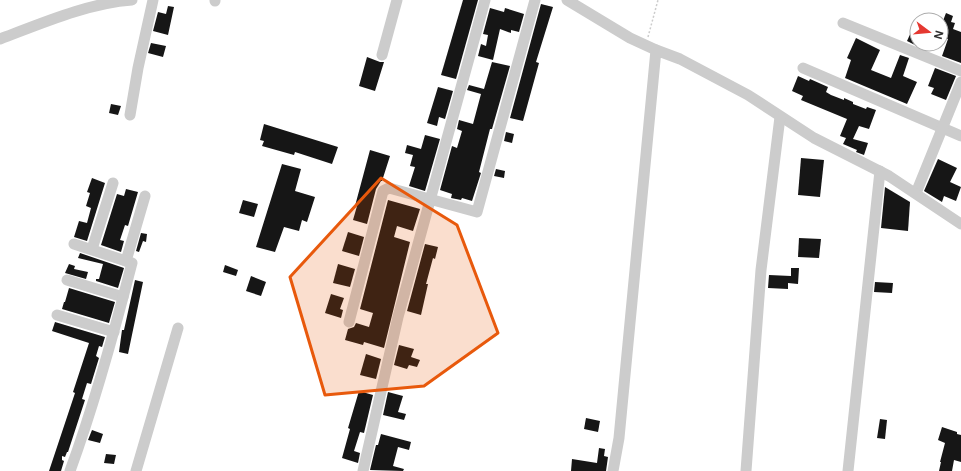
<svg xmlns="http://www.w3.org/2000/svg" width="961" height="471" viewBox="0 0 961 471" font-family="Inter,sans-serif">
	<style>
		.building { fill: #161616 }
		.lines { fill: none; stroke-linecap: round; stroke-linejoin: round }
		.path { stroke: #ccc; stroke-width: 1.5; stroke-dasharray: 2 2; stroke-linecap: butt }
		.minor { stroke: #ccc; stroke-width: 11 }
		.marked { fill: #e8590c; fill-opacity: 0.2; stroke: #e8590c; stroke-width: 3; stroke-linejoin: round }
	</style>
	<rect width="100%" height="100%" fill="#fff"/>
	<g class="building">
		<polygon points="463,0 478,0 456,79 441,75"/>
		<polygon points="541,4 553,7 536,62 539,63 523,121 510,118"/>
		<polygon points="168,6 174,7 168,35 153,31 158,12 166,14"/>
		<polygon points="490,8 504,12 505,8 524,14 519,32 511,30 511,33 500,29 493,60 478,56 481,44 486,46 488,35 483,34"/>
		<polygon points="946,13 953,16 951,22 955,23 953,29 961,32 961,63 942,56 948,39 941,36 941,26"/>
		<polygon points="917,19 917,46 907,41"/>
		<polygon points="856,38 880,50 871,70 891,78 900,55 909,58 903,76 917,82 907,104 845,78 851,60 847,58"/>
		<polygon points="151,43 166,46 163,57 148,53"/>
		<polygon points="367,57 380,62 384,62 375,91 359,86"/>
		<polygon points="492,62 510,66 492,129 490,129 479,172 481,173 472,201 462,198 461,200 451,198 452,194 440,190 452,146 457,148 462,131 457,129 459,120 473,124 481,94 467,90 469,85 484,89"/>
		<polygon points="935,68 956,76 946,100 931,94 934,88 928,86"/>
		<polygon points="798,76 809,81 810,79 828,87 826,92 831,95 844,100 844,98 853,102 853,104 866,109 867,107 876,110 869,129 859,126 853,139 868,143 864,155 856,152 857,150 843,144 846,138 840,136 847,119 801,100 803,96 792,91"/>
		<polygon points="438,87 453,91 445,119 439,117 437,126 427,123"/>
		<polygon points="111,104 121,106 118,115 109,113"/>
		<polygon points="264,124 338,147 332,164 295,152 294,155 262,146 264,141 260,140"/>
		<polygon points="506,132 514,134 512,143 504,141"/>
		<polygon points="425,135 440,139 425,191 409,186 415,167 410,166 413,155 405,153 407,145 421,149"/>
		<polygon points="370,150 390,156 382,181 381,181 376,189 367,224 353,220 357,206 355,206"/>
		<polygon points="801,158 824,160 820,197 798,195"/>
		<polygon points="938,159 957,168 950,182 961,187 956,201 944,196 942,202 924,191"/>
		<polygon points="282,164 301,169 295,191 315,197 307,222 302,220 299,231 284,227 275,252 256,247"/>
		<polygon points="496,169 505,171 504,178 494,176"/>
		<polygon points="92,178 105,183 87,241 74,237 79,221 87,223 91,208 86,206 90,193 87,192"/>
		<polygon points="885,187 910,202 908,231 881,228"/>
		<polygon points="126,189 138,192 128,226 125,225 120,240 124,241 121,252 101,245 117,194 124,196"/>
		<polygon points="243,200 258,204 254,217 239,213"/>
		<polygon points="388,200 420,209 413,231 397,226 394,237 410,242 384,348 364,342 363,345 345,340 348,329 354,327 356,323 369,327 373,313 360,309"/>
		<polygon points="348,232 364,237 359,256 342,251"/>
		<polygon points="141,233 147,234 146,242 143,241 139,252 136,251"/>
		<polygon points="799,238 821,239 819,258 798,257"/>
		<polygon points="425,244 438,247 435,259 433,258 426,284 428,284 421,315 407,311"/>
		<polygon points="80,253 124,268 118,288 96,281 96,279 99,279 103,264 78,258"/>
		<polygon points="69,264 75,266 74,269 88,272 86,279 65,273"/>
		<polygon points="338,264 355,269 350,287 333,283"/>
		<polygon points="225,265 238,270 236,276 223,272"/>
		<polygon points="791,268 799,268 798,284 788,283 788,289 768,288 769,275 791,276"/>
		<polygon points="251,276 266,282 261,296 246,291"/>
		<polygon points="135,280 143,282 128,354 119,352 122,330 124,330"/>
		<polygon points="875,282 893,283 892,293 874,292"/>
		<polygon points="69,288 115,302 109,323 62,309 64,302 65,302"/>
		<polygon points="331,294 344,298 340,309 343,310 341,318 325,313"/>
		<polygon points="55,322 105,337 102,347 99,346 96,356 99,358 91,384 87,383 82,399 85,400 68,452 67,452 65,457 62,456 62,460 64,461 61,471 49,471 75,393 73,392 89,343 52,331"/>
		<polygon points="399,345 414,349 411,357 420,360 417,367 409,365 407,369 394,365"/>
		<polygon points="366,354 381,359 376,379 360,375"/>
		<polygon points="359,391 373,395 364,433 360,432 354,451 360,453 358,463 342,458 350,429 348,428"/>
		<polygon points="388,392 403,396 398,412 406,414 404,420 383,415"/>
		<polygon points="586,418 600,421 598,432 584,429"/>
		<polygon points="880,419 887,420 885,439 877,438"/>
		<polygon points="942,427 957,432 957,434 961,435 961,462 954,460 952,471 939,471 941,462 940,462 945,443 938,440"/>
		<polygon points="92,430 103,434 100,443 88,440"/>
		<polygon points="381,434 411,442 409,450 398,447 393,466 404,469 403,471 370,470 376,445 378,445"/>
		<polygon points="599,448 605,449 604,456 608,457 606,471 571,471 572,459 597,463"/>
		<polygon points="106,454 116,455 114,464 104,463"/>
	</g>
	<g class="lines">
		<polyline class="path" points="648,37 658,0"/>
		<g class="minor">
			<polyline points="567,0 630,38 656,50"/>
			<polyline points="215,1 215,0"/>
			<polyline points="843,23 961,71"/>
			<path d="M0,39C40,24 88,3 132,0"/>
			<polyline points="382,55 397,0"/>
			<polyline points="803,68 961,136"/>
			<polyline points="130,115 138,68 153,0"/>
			<polyline points="916,193 961,82"/>
			<polyline points="92,249 113,183"/>
			<polyline points="126,261 145,196"/>
			<polyline points="67,280 123,297"/>
			<polyline points="57,315 114,332"/>
			<polyline points="349,322 383,191 389,188 477,212 535,0"/>
			<path d="M70,471C95,403 114,333 132,263L74,244"/>
			<polyline points="136,471 178,328"/>
			<polyline points="363,471 398,317 485,0"/>
			<polyline points="613,471 619,438 656,50 680,59 748,95 814,138 889,176 961,224"/>
			<polyline points="746,471 761,270 780,117"/>
			<polyline points="848,471 880,171"/>
		</g>
	</g>
	<path class="marked" d="M381,178L457,225L498,333L424,386L325,395L290,277Z"/>
	<g transform="translate(929 32) rotate(106)"><circle r="19" fill="#ffffff" stroke="#acacac"/>
	<path d="M0-3L7 15L0 10L-7 15Z" fill="#e53831"/>
	<text y="-6" font-size="11" font-weight="bold" text-anchor="middle" fill="#2f2f2f">N</text>
	</g>
</svg>
